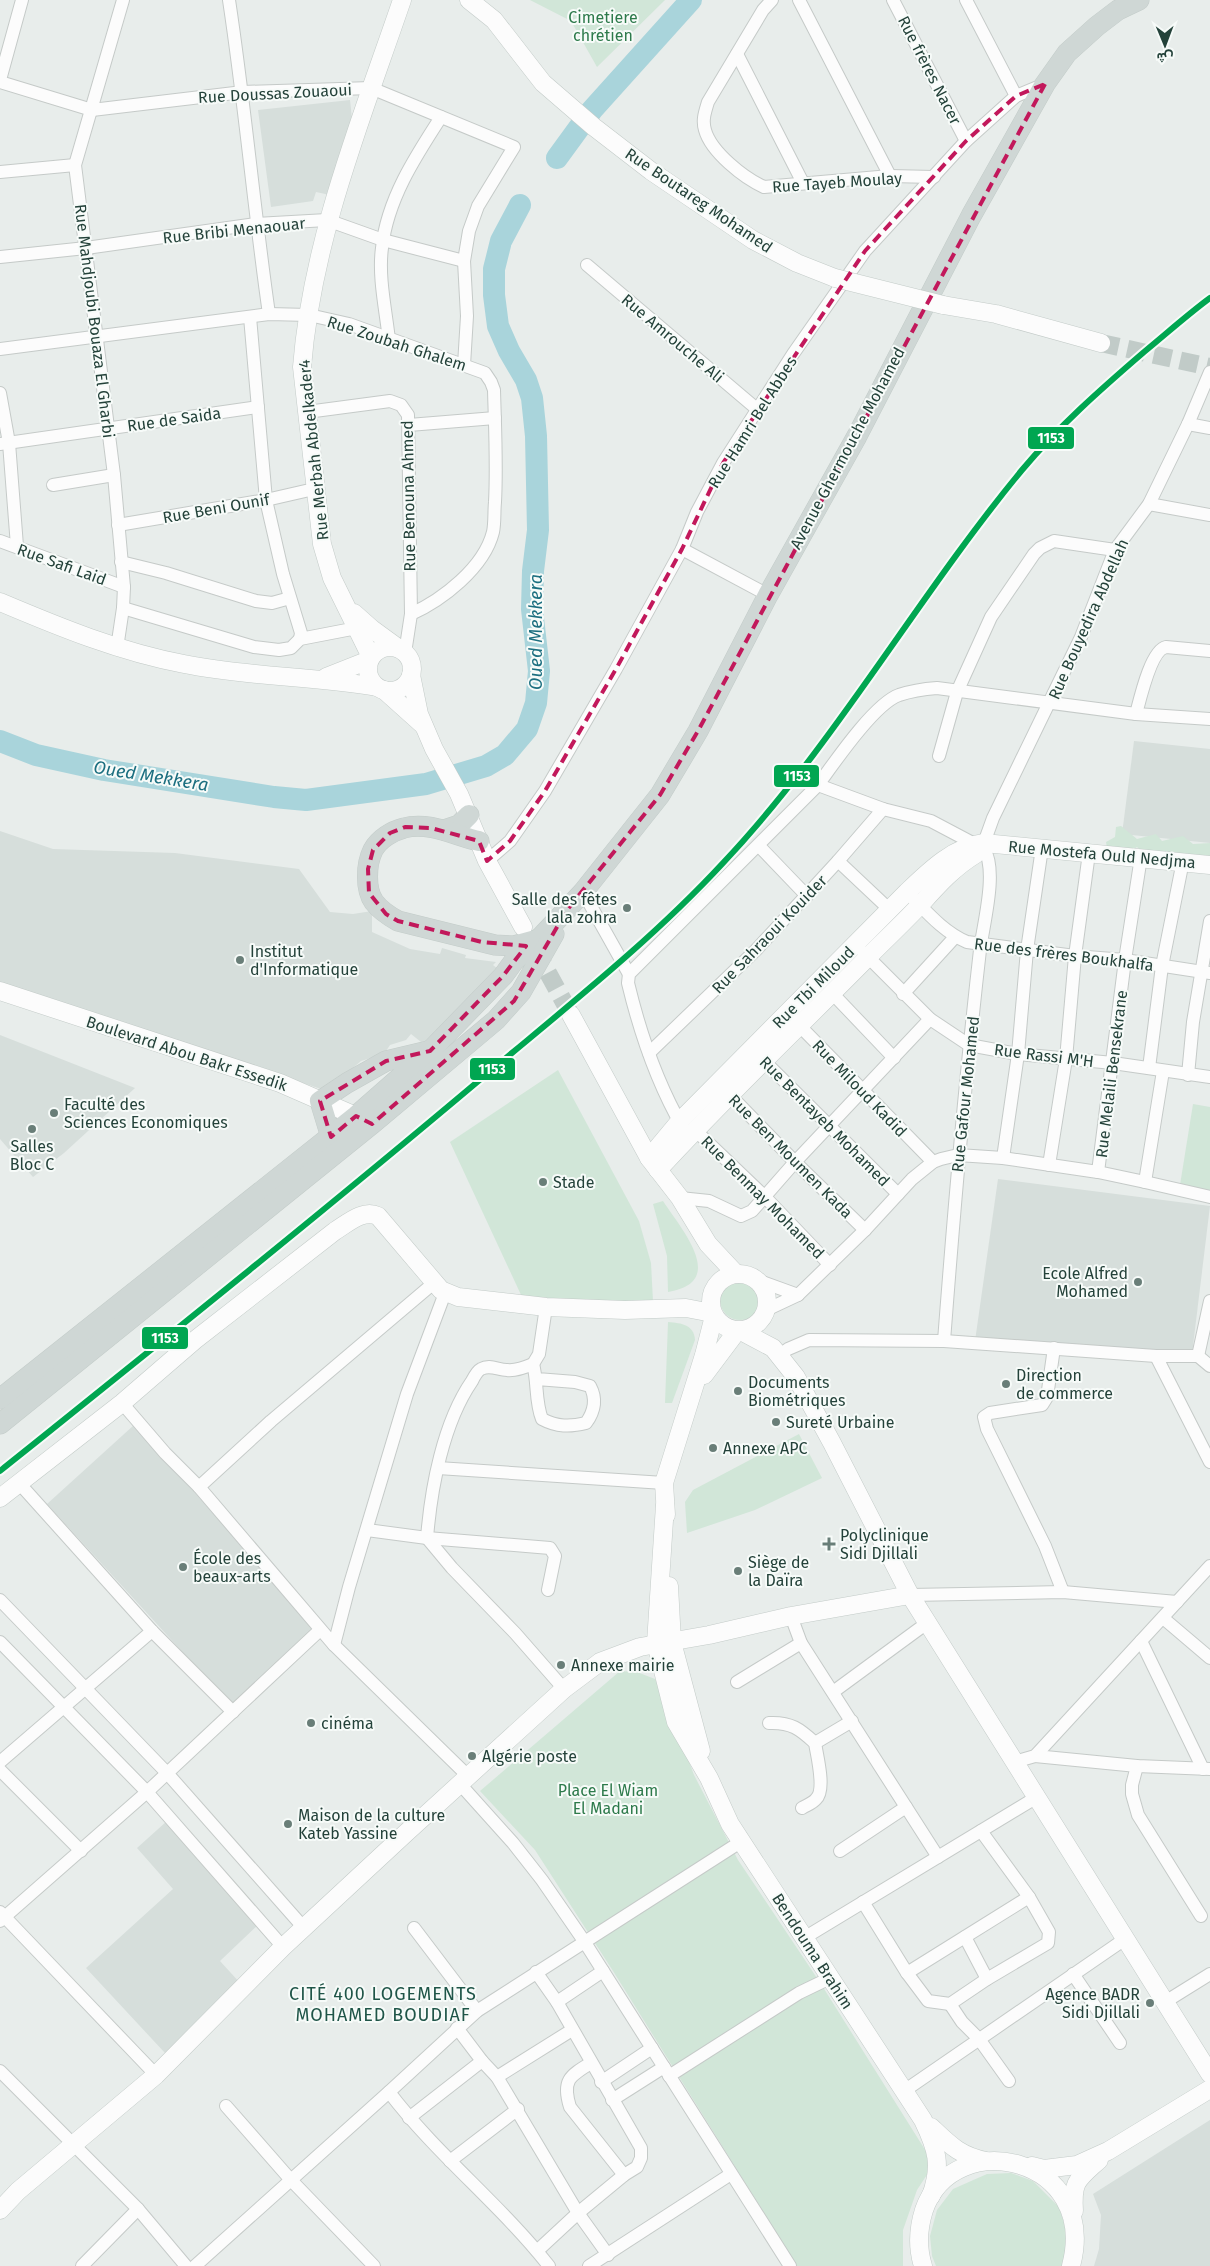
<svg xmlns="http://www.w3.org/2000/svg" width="1210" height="2266" viewBox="0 0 1210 2266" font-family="'Fira Sans',Vazirmatn,sans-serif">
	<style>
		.built { fill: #d6dedb }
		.green { fill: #d1e6d8 }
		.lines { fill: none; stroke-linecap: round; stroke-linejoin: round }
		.river { stroke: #a9d4db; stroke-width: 22 }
		.secondary-tunnel { stroke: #c1cbc8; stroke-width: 18; stroke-dasharray: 18 9; stroke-linecap: butt }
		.street-casing { stroke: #c5cac8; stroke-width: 14 }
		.secondary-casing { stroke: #c3cbc8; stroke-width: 19 }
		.primary-casing { stroke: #c3ccc9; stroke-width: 21 }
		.street { stroke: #fcfcfc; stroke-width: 12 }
		.secondary { stroke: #fcfcfc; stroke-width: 18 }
		.primary { stroke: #cfd7d5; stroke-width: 20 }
		.secondary-bridge-casing { stroke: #c3cbc8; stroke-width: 19; stroke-linecap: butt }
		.secondary-bridge { stroke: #fcfcfc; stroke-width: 18 }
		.rail-1-casing { stroke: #f7fbf9; stroke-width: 10 }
		.rail-1 { stroke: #00a651; stroke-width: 6 }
		.marked { fill: none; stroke: #c2185b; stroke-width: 4; stroke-dasharray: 10 6; stroke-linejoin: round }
		.poi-dot { fill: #697e78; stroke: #f7fbf9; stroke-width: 2 }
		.labels { text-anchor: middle; stroke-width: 4; stroke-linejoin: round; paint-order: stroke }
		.park-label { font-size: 16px; fill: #2d7a4b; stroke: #f7fbf9 }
		.street-label { font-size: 16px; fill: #24423a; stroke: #f7fbf9 }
		.poi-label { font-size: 16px; fill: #24423a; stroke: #f7fbf9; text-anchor: start }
		.water-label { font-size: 18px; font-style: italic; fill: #1c6f80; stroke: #f7fbf9 }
		.neighbourhood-label { font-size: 18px; letter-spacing: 1px; fill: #1f5548; stroke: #f7fbf9 }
		.line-badge { stroke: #f7fbf9; stroke-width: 2 }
		.badge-label { font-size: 14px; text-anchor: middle; font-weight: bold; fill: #fff }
	</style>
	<rect width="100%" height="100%" fill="#e8edeb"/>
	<g class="built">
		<polygon points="350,100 352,119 330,195 316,192 313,201 271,207 258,110"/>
		<polygon points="1134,741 1210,749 1210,843 1122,834"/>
		<polygon points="0,831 53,849 175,853 299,869 330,912 353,914 372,911 372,932 410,949 440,954 442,948 466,955 465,958 496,962 493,965 503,973 435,1039 421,1042 411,1034 406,1040 390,1045 384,1054 361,1061 327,1090 321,1089 0,982"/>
		<polygon points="0,1035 135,1088 64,1153 33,1177 0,1139"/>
		<polygon points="998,1179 1210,1206 1192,1354 975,1341"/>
		<polygon points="134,1425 317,1629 231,1705 47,1504"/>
		<polygon points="167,1821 259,1924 220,1961 241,1984 165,2053 86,1968 173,1889 137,1848"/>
		<polygon points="1210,2120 1210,2266 1094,2266 1099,2249 1101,2215 1093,2194"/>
	</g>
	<g class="green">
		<polygon points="530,0 665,0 597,67 571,21"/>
		<polygon points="1121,826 1137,839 1156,834 1162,841 1183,836 1193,844 1210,843 1210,862 1145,854 1137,847 1131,851 1118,851 1115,846 1107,848 1106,842 1115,837 1116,827"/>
		<polygon points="558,1070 639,1221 651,1263 653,1301 599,1303 522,1297 450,1142"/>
		<polygon points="1193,1104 1210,1107 1210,1190 1180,1185"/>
		<path d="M663,1201C681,1229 729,1282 668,1292L667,1256L653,1204Z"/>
		<circle cx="740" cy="1300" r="20"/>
		<path d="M668,1322C682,1323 694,1325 695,1340L672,1403H665Z"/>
		<polygon points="799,1434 822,1478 755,1510 687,1533 685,1502 693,1490"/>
		<polygon points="620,1671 637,1672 655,1679 663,1693 694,1775 738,1860 821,1984 934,2164 917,2190 903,2230 903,2266 797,2266 613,1971 535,1850 480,1791"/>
		<polygon points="1011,2173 1033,2181 1059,2207 1066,2229 1067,2253 1062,2266 936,2266 932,2256 930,2236 937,2210 953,2189 987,2174"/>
	</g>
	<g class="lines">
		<g class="river">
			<polyline points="557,158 592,110 691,0"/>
			<polyline points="0,741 36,755 104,770 274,797 306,800 426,784 486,766 505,755 527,729 536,703 539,671 532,609 533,571 538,530 536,436 532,398 526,380 509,351 498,326 494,295 494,269 501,241 520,205"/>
		</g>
		<g class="secondary-tunnel">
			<polyline points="1101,343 1210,367"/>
			<polyline points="535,949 571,1015"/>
		</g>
		<defs>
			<g id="street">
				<path d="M229,0C245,105 254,210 269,314"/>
				<path d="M772,0L763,10L708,102C705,112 702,120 705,130C711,152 744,178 764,187L890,176L934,177"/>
				<polyline points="799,0 890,176"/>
				<polyline points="893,0 966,141"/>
				<polyline points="966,0 1016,96"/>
				<polyline points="737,54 803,183"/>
				<polyline points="0,80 22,0"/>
				<polyline points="0,82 92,110 243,92 371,88 514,147 478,206 469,231 464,261 467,316 464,365"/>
				<polyline points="0,172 75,165"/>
				<polyline points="0,257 86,248 256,224 327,220 383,240 464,261"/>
				<polyline points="587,265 758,410"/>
				<polyline points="250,317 266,500 283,574 301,633 300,639"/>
				<path d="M389,340C386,311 378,277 382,248C387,200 415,157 441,117"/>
				<path d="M0,349L269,314L309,315L349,324L485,373L491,382L494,390C495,427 497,465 495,502C494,511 495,523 493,532C484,568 442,600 411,614"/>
				<polyline points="0,393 9,443 17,546"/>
				<polyline points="307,412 390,401 401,405 408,415 411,614 405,653"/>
				<polyline points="1188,424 1210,428"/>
				<polyline points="409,425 495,418"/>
				<polyline points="0,444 258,407"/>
				<polyline points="53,485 114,475"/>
				<polyline points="1149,504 1210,515"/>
				<polyline points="118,525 266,500 314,489"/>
				<polyline points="0,541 124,587"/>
				<polyline points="682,549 768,595"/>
				<polyline points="121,562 166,573 256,601 272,603 290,598"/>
				<polyline points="123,608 254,647 279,650 291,648 300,639 357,628"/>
				<polyline points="117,648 123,608 124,587 114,475 75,165 123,0"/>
				<path d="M1136,714C1140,699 1151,650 1166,647L1210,651"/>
				<polyline points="939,756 957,692 991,617 1034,554 1040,548 1054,541 1115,550"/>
				<path d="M818,785L883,809L931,821L984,849C998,871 983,925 980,950C965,1080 954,1210 944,1341"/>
				<polyline points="984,843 993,818 1081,637 1115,550 1149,504 1188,424 1210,372"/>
				<polyline points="759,846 807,896"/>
				<polyline points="487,861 510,841 545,791 616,669 682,549 697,512 723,463 793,354 865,251 966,141 1016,96 1045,84"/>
				<polyline points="838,861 890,910"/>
				<polyline points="583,892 629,974"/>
				<path d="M907,892C925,910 943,932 967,942L1075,956L1125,960L1210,973"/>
				<polyline points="863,952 930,1019 969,1045 1018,1054 1113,1063 1210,1077"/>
				<polyline points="832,993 894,1058"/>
				<polyline points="903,994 955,937"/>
				<polyline points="794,1020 933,1162"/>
				<polyline points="649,1053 756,950 838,861 883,809"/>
				<polyline points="759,1056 898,1194"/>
				<polyline points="1149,1068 1162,966 1183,861"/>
				<polyline points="1188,1075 1193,1022 1210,921"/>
				<polyline points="725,1090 795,1162 865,1230"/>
				<path d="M683,1128C657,1083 640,1033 628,983L629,974L818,785C834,763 874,704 899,695C911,691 924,689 937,688L1136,714L1210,719"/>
				<polyline points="695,1130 765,1197 830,1265"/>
				<polyline points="1003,1158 1018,1054 1027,950 1042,848"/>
				<polyline points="1049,1165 1066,1059 1075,956 1089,853"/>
				<polyline points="1098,1172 1125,960 1141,857"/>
				<polyline points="1145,1182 1210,1197"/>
				<polyline points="680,1198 709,1201 741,1216 752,1211 795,1162 930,1019"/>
				<polyline points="757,1280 798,1295 766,1310"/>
				<polyline points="798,1295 865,1230 912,1179 933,1162 941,1159 958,1155 1003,1158 1098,1172 1145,1182 1163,1071"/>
				<path d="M546,1307L539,1354L533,1364C526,1367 515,1371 507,1370C498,1370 490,1364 481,1369C477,1371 474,1377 472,1381C443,1423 431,1488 427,1538L452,1568L515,1633L564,1689"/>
				<polyline points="1054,1348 1047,1397 1042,1405 990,1413 984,1417 987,1429 1045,1546 1063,1592"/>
				<polyline points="780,1355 788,1349 809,1340 944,1341 1156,1356 1198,1356 1210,1366"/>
				<polyline points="1156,1356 1210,1462"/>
				<polyline points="1198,1356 1210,1301"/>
				<path d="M533,1364C538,1382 535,1402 542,1419C557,1427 570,1427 586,1423C594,1412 597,1399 590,1386L575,1382L537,1379"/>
				<polyline points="122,1403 165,1453 199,1487 334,1645 468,1776"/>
				<polyline points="438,1468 664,1483"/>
				<polyline points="19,1483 152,1631 233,1712"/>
				<polyline points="199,1487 271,1421 435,1282"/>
				<polyline points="367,1530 427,1538 550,1548 555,1556 548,1590"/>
				<polyline points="910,1595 1063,1592 1177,1602"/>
				<polyline points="0,1600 167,1773 304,1928"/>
				<polyline points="791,1616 801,1643 938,1857"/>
				<polyline points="1163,1618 1210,1658"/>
				<polyline points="1141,1641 1203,1769"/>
				<polyline points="0,1642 147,1792 283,1947"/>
				<polyline points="334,1645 349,1587 407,1394 445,1293"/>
				<polyline points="737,1682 801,1643"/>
				<polyline points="833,1692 927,1623"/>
				<path d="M769,1723C791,1722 800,1729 815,1743C817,1756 826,1790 816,1799C813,1803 807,1805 802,1808"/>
				<polyline points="815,1743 852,1721"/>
				<polyline points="1035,1756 1137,1766 1210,1769"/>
				<polyline points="0,1762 152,1631"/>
				<polyline points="1014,1762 1035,1756 1210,1566"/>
				<polyline points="1137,1766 1132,1785 1132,1794 1138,1815 1201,1916"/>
				<polyline points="0,1770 81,1851"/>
				<polyline points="460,1784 513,1843 542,1880 584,1941 790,2266"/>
				<polyline points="840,1851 906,1807"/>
				<polyline points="863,1902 907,1973 928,2001 950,2004 987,1979 1048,1943 1049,1932 1029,1897 981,1831"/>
				<polyline points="0,1912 156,2075"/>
				<polyline points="0,1921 147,1792 320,1630"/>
				<polyline points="414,1928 477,2011"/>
				<polyline points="965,1937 987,1979"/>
				<polyline points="804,1938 1037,1797"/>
				<polyline points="536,1972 557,2002 641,2148 641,2158 637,2167 624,2175 578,2213 537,2251"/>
				<polyline points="907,1973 1029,1897"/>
				<polyline points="1073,1974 1120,2043"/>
				<polyline points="557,2002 603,1971"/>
				<polyline points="1165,2002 1210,1974"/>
				<polyline points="950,2004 962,2022 979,2039 1009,2081"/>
				<polyline points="457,2028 482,2061 497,2077 578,2213 608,2255"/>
				<path d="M591,2063C569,2076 562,2081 570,2107L624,2175"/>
				<polyline points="0,2071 138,2209 186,2266"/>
				<polyline points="669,2076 799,1993 830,1978"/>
				<polyline points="497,2077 572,2030"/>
				<polyline points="601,2082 652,2048"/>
				<polyline points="904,2091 1125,1939"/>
				<path d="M389,2092C437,2155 500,2204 549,2266"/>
				<polyline points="612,2100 664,2067"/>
				<polyline points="226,2106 290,2179 374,2266"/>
				<polyline points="409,2118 482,2061"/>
				<polyline points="450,2161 518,2109"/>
				<polyline points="82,2266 138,2209"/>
				<polyline points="195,2266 389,2092 477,2011 742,1841"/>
				<polyline points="589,2266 731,2174"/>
			</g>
			<g id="secondary">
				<polyline points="469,0 494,20 543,83 594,127 651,171 753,240 797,263 835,278"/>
				<polyline points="943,305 996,314 1101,343"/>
				<path d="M0,602C59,627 120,652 184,664C248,677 313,676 377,687"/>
				<polyline points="354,613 372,629 398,648"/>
				<circle cx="390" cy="669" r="22"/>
				<path d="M371,657L332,578L322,544L302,367C312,240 361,120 402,0"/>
				<polyline points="411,675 419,714 434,749 459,794 487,861 523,927"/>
				<polyline points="326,677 369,660"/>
				<polyline points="384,690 423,725"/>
				<polyline points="0,991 280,1083 367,1121"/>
				<polyline points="571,1015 649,1158 680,1198 708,1244 736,1274"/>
				<path d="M649,1158L679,1122L907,892C929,871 953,847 984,843L1210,865"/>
				<path d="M658,1170C726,1096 799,1027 869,956C886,939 904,922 920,905C938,885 953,868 976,854"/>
				<circle cx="739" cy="1302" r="28"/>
				<polyline points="741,1331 773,1348 796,1377 832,1443 910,1595 1210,2074"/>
				<polyline points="704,1375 737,1331"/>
				<path d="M0,1498L122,1403L195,1340L335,1231C348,1223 363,1209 378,1216L441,1290L458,1297L546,1307L625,1310L686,1308L712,1313"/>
				<path d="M665,1505L656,1643L676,1722L709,1778L730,1824L923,2120C937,2149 942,2165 931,2196"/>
				<polyline points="666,1515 664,1483 704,1355 714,1316"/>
				<polyline points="669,1586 672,1642 701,1751"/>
				<path d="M931,2127C950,2145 960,2156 986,2161"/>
				<polyline points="1032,2166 1044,2169 1077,2165 1108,2151 1210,2089"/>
				<polyline points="0,2210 18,2191 156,2075 283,1947 407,1832 564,1689 600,1662 640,1647 709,1635 791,1616 910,1595"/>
				<path d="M1074,2211C1072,2181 1077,2180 1099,2160"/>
				<path d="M923,2266C917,2247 918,2229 924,2210C954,2124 1100,2157 1071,2266"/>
			</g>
			<g id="primary">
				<polyline points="444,830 459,825 469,815"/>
				<path d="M479,841C456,836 429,821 404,828C392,831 379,839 373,850C366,864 365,889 374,902C380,910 389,916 398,921L495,945L514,946L536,940"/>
				<polyline points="331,1137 320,1101 347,1083 386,1061 428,1051"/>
				<polyline points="0,1399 356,1116 430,1051 503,976 514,961 539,939 583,892 660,795 698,731 768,595 857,436 971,216 1045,84 1067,53 1097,26 1118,10 1139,0"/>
				<polyline points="0,1424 372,1124 496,1020 521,992 554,934"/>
			</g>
		</defs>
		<use href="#street" class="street-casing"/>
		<use href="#secondary" class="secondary-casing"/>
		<use href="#primary" class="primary-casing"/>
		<use href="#street" class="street"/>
		<use href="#secondary" class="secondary"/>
		<use href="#primary" class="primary"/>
		<defs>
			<polyline id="secondary-bridge" points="835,278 943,305"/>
		</defs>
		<use href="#secondary-bridge" class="secondary-bridge-casing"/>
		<use href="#secondary-bridge" class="secondary-bridge"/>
		<defs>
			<path id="rail-1" d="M0,1471C162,1341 323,1212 482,1078C564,1009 650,942 723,863C836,743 917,597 1022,470C1058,427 1101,389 1144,352C1166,334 1187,315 1210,298"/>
		</defs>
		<use href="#rail-1" class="rail-1-casing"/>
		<use href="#rail-1" class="rail-1"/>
	</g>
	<path class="marked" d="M1045,84L698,731L660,795L567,910L514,1001L372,1124L356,1116L331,1137L320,1101L386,1061L430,1051L503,976L526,946L482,942L398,921L386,914L369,893L368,869L373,850L390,833L405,827L431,828L479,841L487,861L510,841L545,791L616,669L682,549L723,463L865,251L966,141L1016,96Z"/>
	<g class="poi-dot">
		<circle cx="627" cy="908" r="5"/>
		<circle cx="240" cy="960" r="5"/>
		<circle cx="54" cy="1113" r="5"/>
		<circle cx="32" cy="1129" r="5"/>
		<circle cx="543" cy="1182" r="5"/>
		<circle cx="1138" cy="1282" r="5"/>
		<circle cx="1006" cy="1384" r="5"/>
		<circle cx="738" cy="1391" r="5"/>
		<circle cx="776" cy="1422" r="5"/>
		<circle cx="713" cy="1448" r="5"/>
		<path d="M826.5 1536.5h5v5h5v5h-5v5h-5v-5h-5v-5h5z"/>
		<circle cx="183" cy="1567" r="5"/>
		<circle cx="738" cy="1571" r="5"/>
		<circle cx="561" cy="1665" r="5"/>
		<circle cx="311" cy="1723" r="5"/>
		<circle cx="472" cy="1756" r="5"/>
		<circle cx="288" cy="1824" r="5"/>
		<circle cx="1150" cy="2003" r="5"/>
	</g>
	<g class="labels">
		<g class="park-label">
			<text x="603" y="23">Cimetiere<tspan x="603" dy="18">chrétien</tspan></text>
			<text x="608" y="1796">Place El Wiam<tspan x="608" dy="18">El Madani</tspan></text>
		</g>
		<g class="street-label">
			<text transform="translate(930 70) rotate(63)" y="6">Rue frères Nacer</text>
			<text transform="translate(275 93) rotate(-3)" y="6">Rue Doussas Zouaoui</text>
			<text transform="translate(837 182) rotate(-4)" y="6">Rue Tayeb Moulay</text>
			<text transform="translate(699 200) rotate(34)" y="6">Rue Boutareg Mohamed</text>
			<text transform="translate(234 230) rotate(-6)" y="6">Rue Bribi Menaouar</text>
			<text transform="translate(95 321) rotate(83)" y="6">Rue Mahdjoubi Bouaza El Gharbi</text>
			<text transform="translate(673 338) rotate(40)" y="6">Rue Amrouche Ali</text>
			<text transform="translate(397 343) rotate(18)" y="6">Rue Zoubah Ghalem</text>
			<text transform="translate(174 419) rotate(-8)" y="6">Rue de Saida</text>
			<text transform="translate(752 422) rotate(-58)" y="6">Rue Hamri Bel Abbes</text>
			<text transform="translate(847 448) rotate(-62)" y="6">Avenue Ghermouche Mohamed</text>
			<text transform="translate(313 450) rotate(-96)" y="6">Rue Merbah Abdelkader4</text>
			<text transform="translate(408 496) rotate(-91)" y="6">Rue Benouna Ahmed</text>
			<text transform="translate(216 508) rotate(-10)" y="6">Rue Beni Ounif</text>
			<text transform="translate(62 564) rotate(20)" y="6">Rue Safi Laid</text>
			<text transform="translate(1088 619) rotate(-66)" y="6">Rue Bouyedira Abdellah</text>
			<text transform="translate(1102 854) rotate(5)" y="6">Rue Mostefa Ould Nedjma</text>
			<text transform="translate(769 934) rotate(-46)" y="6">Rue Sahraoui Kouider</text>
			<text transform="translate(1064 954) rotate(7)" y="6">Rue des frères Boukhalfa</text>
			<text transform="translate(813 987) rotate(-45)" y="6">Rue Tbi Miloud</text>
			<text transform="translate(187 1053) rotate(18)" y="6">Boulevard Abou Bakr Essedik</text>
			<text transform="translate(1044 1055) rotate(7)" y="6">Rue Rassi M'H</text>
			<text transform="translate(1111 1074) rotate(-83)" y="6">Rue Melaili Bensekrane</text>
			<text transform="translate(860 1088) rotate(46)" y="6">Rue Miloud Kadid</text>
			<text transform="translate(965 1094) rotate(-84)" y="6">Rue Gafour Mohamed</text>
			<text transform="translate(825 1121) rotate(45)" y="6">Rue Bentayeb Mohamed</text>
			<text transform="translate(791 1156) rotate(45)" y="6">Rue Ben Moumen Kada</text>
			<text transform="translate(763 1197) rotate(45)" y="6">Rue Benmay Mohamed</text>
			<text transform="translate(813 1951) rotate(57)" y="6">Bendouma Brahim</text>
		</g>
		<g class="poi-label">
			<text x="617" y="905" text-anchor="end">Salle des fêtes<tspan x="617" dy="18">lala zohra</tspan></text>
			<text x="250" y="957">Institut<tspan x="250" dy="18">d'Informatique</tspan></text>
			<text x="64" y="1110">Faculté des<tspan x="64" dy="18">Sciences Economiques</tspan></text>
			<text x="32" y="1152" text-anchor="middle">Salles<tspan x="32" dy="18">Bloc C</tspan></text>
			<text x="553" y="1188">Stade</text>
			<text x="1128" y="1279" text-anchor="end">Ecole Alfred<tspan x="1128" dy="18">Mohamed</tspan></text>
			<text x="1016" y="1381">Direction<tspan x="1016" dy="18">de commerce</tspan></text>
			<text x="748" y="1388">Documents<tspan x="748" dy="18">Biométriques</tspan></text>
			<text x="786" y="1428">Sureté Urbaine</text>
			<text x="723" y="1454">Annexe APC</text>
			<text x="840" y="1541">Polyclinique<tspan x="840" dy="18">Sidi Djillali</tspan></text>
			<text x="193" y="1564">École des<tspan x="193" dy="18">beaux-arts</tspan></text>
			<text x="748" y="1568">Siège de<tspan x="748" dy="18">la Daïra</tspan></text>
			<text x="571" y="1671">Annexe mairie</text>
			<text x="321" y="1729">cinéma</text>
			<text x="482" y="1762">Algérie poste</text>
			<text x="298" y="1821">Maison de la culture<tspan x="298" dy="18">Kateb Yassine</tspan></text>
			<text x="1140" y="2000" text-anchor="end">Agence BADR<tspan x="1140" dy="18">Sidi Djillali</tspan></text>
		</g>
		<g class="water-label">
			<text transform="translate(536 632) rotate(-90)" y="6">Oued Mekkera</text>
			<text transform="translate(151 776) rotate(9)" y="6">Oued Mekkera</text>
		</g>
		<g class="neighbourhood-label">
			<text x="383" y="2000">CITÉ 400 LOGEMENTS<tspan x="383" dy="21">MOHAMED BOUDIAF</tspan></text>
		</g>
	</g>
	<g class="line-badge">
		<rect x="1027" y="426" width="48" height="24" rx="5" fill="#00a651"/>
		<rect x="773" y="764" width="47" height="24" rx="5" fill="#00a651"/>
		<rect x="469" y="1057" width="47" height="24" rx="5" fill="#00a651"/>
		<rect x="141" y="1326" width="48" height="24" rx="5" fill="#00a651"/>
	</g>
	<g class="badge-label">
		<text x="1051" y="443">1153</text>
		<text x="797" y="781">1153</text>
		<text x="492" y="1074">1153</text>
		<text x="165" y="1343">1153</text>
	</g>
	<g transform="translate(1165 45) rotate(179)" stroke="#f7fbf9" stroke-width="4" paint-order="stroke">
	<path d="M0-4L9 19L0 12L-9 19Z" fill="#24423a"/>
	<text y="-8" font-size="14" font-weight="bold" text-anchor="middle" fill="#24423a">ش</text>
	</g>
</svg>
